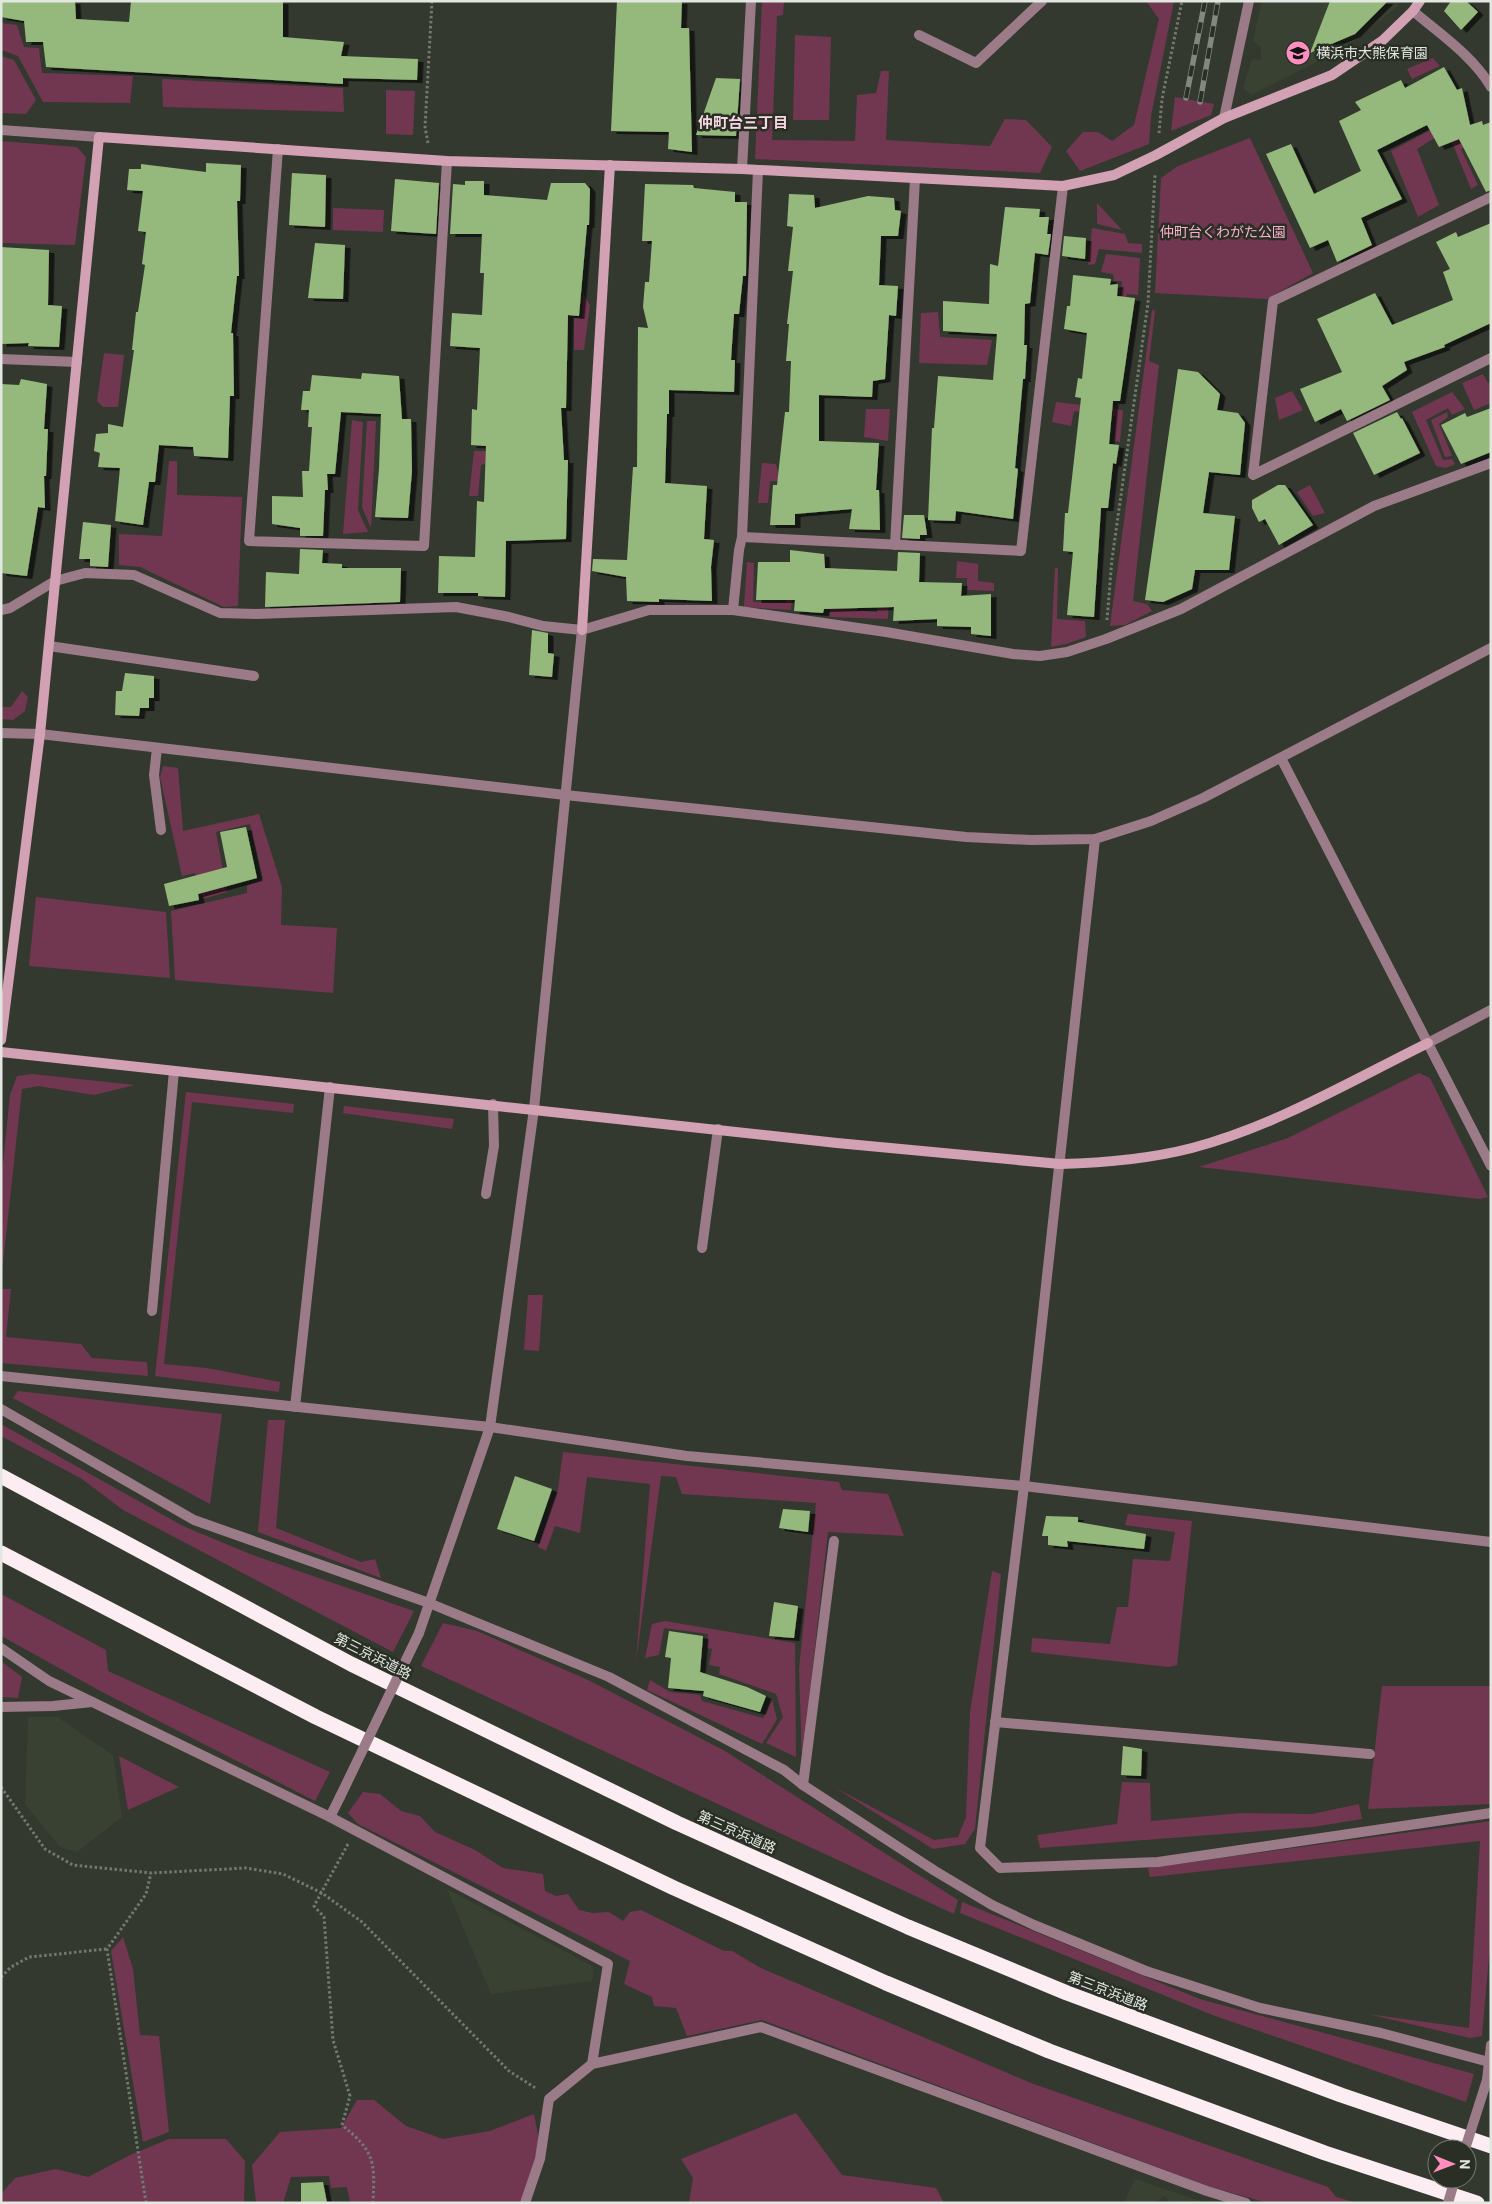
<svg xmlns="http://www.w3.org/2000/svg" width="1492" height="2204" viewBox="0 0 1492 2204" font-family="Roboto,'Noto Sans JP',sans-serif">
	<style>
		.built { fill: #394232 }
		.green { fill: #713751 }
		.building { fill: #95b87b; filter: url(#shadow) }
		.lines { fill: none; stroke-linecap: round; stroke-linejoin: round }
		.path { stroke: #737870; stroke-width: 3; stroke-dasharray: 2.5 2.5; stroke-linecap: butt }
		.lane { stroke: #9a7b87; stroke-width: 10 }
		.street { stroke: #9a7b87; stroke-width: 10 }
		.secondary { stroke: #d2a1b4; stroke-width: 10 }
		.highway { stroke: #fcedf2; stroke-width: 15 }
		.rail-casing { stroke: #82877f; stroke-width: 5.5 }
		.rail { stroke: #292f25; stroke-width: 4; stroke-dasharray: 11; stroke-linecap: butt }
		.street-bridge { stroke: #9a7b87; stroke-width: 10 }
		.labels { text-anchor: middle; stroke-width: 5; stroke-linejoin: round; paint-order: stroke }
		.poi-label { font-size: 14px; fill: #e3e7e1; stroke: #292f25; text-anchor: start }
		.park-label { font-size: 14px; fill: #fcafce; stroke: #292f25 }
		.street-label { font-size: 14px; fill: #e3e7e1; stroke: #292f25 }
		.neighbourhood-label { font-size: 15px; font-weight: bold; fill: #f7d6e3; stroke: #292f25 }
	</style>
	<defs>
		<filter id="shadow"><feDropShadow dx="5.5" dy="3" stdDeviation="0" flood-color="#0009"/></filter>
	</defs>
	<rect width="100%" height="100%" fill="#33392f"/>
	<g class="built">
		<polygon points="1262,1 1401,1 1397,7 1348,46 1251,95 1243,88 1252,59 1261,60 1261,47 1253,41"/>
		<polygon points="28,1717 57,1717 113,1755 122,1817 77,1852 60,1847 25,1804"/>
		<polygon points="447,1889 594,1967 592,1981 491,1994"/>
		<polygon points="1135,2179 1206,2203 1170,2203 1165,2196 1153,2203 1124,2203"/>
	</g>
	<g class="green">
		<polygon points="762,1 784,1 783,15 777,16 772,140 855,141 857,95 876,93 881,71 889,71 886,140 990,146 1005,119 1026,120 1052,147 1040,173 755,159"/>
		<polygon points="1146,1 1174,1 1151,116 1149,144 1080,171 1066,151 1083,132 1098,132 1112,141 1134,125 1159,19"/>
		<polygon points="1,23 17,25 24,47 39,48 42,73 133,76 130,103 43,102 18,56 1,50"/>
		<polygon points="795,35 831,37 829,120 793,120"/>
		<polygon points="1,56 14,60 36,100 26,114 1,113"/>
		<polygon points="1433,58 1440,66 1412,79 1407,69"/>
		<polygon points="162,79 343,88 344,112 163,107"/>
		<polygon points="386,90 415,91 413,135 386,134"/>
		<polygon points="1175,97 1214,104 1211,115 1171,131"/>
		<polygon points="1455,117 1466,147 1461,149 1478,185 1471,189 1447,130 1417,149 1439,205 1418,217 1391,151"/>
		<polygon points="1250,138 1313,273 1267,299 1155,293 1161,178 1178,166"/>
		<polygon points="1,141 77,147 86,157 75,245 1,243"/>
		<polygon points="1097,203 1122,230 1097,224"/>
		<polygon points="333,208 384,210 383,232 333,230"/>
		<polygon points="1092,228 1125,234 1128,243 1142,244 1142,253 1099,249 1095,264 1088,265"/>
		<polygon points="1106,254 1140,258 1138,295 1127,294 1125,307 1120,306 1122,281 1114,281 1113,274 1101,272"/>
		<polygon points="583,293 590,305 584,350 574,350 574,318 582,318"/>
		<polygon points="1152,310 1155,311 1149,361 1159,365 1133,601 1147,604 1152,611 1125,625 1110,626"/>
		<polygon points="938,312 940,337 992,340 987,365 919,363 921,313"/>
		<polygon points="104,353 124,355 118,407 103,407 97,401"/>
		<polygon points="1483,374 1488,383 1491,382 1491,403 1474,410 1462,383"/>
		<polygon points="1292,391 1303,410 1279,420 1275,398"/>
		<polygon points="1452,392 1465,409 1452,415 1448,408 1426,420 1443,460 1452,459 1455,464 1446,468 1436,466 1412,412"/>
		<polygon points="1056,402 1123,410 1120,442 1114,441 1116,416 1074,411 1071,426 1052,422"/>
		<polygon points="866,409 890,409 888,441 864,437"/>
		<polygon points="1447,412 1448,417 1439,424 1452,456 1445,457 1431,420"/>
		<polygon points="352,420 363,422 358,510 368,532 343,534"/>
		<polygon points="367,421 376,421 371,528 362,507"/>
		<polygon points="474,451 488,451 489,463 481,465 478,496 469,496"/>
		<polygon points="169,461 177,461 177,495 242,497 238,606 224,607 140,567 119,565 119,534 162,536"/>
		<polygon points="762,463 776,464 780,481 770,481 768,503 758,503"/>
		<polygon points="1310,485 1325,513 1313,516 1297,492"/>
		<polygon points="957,561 978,564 978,581 994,583 994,591 967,590 967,578 956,578"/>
		<polygon points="747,562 754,563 753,602 786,603 789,570 795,569 791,610 744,607"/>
		<polygon points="836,568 835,609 877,612 879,578 889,578 888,619 830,617 830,569"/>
		<polygon points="1055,568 1058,568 1057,619 1085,621 1086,637 1066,644 1051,647"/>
		<polygon points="22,691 28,697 25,711 13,720 1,719 1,707 11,707"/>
		<polygon points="163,766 178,768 183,831 259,814 282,887 281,925 337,928 333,993 175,980 171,911 247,893 247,886 263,879 250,824 216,832 227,892 203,899 195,873 182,876 160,777"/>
		<polygon points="36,897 166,912 170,978 29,966"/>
		<polygon points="1419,1073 1430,1078 1488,1197 1479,1199 1199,1167 1288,1138"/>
		<polygon points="32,1074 135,1085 94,1095 38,1086 22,1089 1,1281 1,1183 10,1095 17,1076"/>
		<polygon points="186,1092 294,1104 293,1113 192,1102 164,1364 207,1368 280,1382 279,1392 155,1376"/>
		<polygon points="344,1106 454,1119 452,1129 343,1113"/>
		<polygon points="1,1289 11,1289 6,1337 81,1344 92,1358 147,1362 148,1376 1,1363"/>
		<polygon points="528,1295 543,1295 539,1351 524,1350"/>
		<polygon points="18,1391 222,1414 210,1504 13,1398"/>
		<polygon points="268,1420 285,1420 276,1528 361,1562 375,1559 381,1578 258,1532"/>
		<polygon points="1,1424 183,1526 250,1554 414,1611 393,1652 123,1510 82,1479 1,1436"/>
		<polygon points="563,1452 839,1482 842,1490 888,1494 904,1536 828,1532 802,1761 799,1669 816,1503 682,1494 676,1477 661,1476 636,1662 650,1484 587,1477 580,1533 555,1526 546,1551 538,1547 558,1489"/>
		<polygon points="1128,1514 1192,1521 1177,1665 1169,1667 1031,1652 1032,1638 1110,1644 1117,1607 1128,1607 1133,1559 1170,1561 1175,1532 1125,1525"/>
		<polygon points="992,1571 1001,1574 975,1829 965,1844 933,1849 834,1787 934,1840 958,1837 966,1817 970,1712"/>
		<polygon points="1,1594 106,1650 108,1671 330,1772 315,1801 102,1692 5,1638 1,1635"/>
		<polygon points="665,1621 795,1643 796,1757 766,1743 783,1717 776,1694 719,1674 720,1667 709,1665 712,1649 707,1648 708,1634 664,1628 659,1655 645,1658 652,1624"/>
		<polygon points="443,1623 477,1631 588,1680 725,1751 958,1900 954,1914 421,1666"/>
		<polygon points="1,1661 22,1677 18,1698 1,1697"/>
		<polygon points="650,1680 670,1692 700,1695 702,1701 763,1718 772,1700 777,1719 762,1744 647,1690"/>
		<polygon points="1382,1686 1491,1686 1491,1804 1368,1809"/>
		<polygon points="119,1756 179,1787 128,1810"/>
		<polygon points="1122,1782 1150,1783 1151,1821 1242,1813 1312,1814 1359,1804 1362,1819 1313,1827 1040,1848 1037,1835 1117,1824"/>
		<polygon points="363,1792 380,1794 401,1811 420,1816 435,1832 475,1850 503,1868 543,1874 545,1891 556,1896 568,1894 579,1910 592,1913 609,1912 623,1921 630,1912 641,1910 724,1951 732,1951 761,1968 1031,2083 1328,2187 1336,2197 1357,2203 1268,2203 1211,2187 762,2020 687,2036 676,2008 654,2006 652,1997 624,1984 630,1961 358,1824 348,1813"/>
		<polygon points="1491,1821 1491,1934 1482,2036 1470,2038 1368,2014 1469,2028 1480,1841 1150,1877 1148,1868"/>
		<polygon points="962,1902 1200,1999 1474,2074 1466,2102 1215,2016 960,1913"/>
		<polygon points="123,1937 133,1969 140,2035 159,2036 169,2132 143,2142 111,1951"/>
		<polygon points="357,2100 374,2100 406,2126 443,2139 490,2131 534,2114 542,2156 529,2203 350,2203 347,2187 331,2188 329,2176 291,2177 283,2203 256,2203 252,2165 280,2132 341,2128"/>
		<polygon points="796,2113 842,2175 936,2188 944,2203 689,2203 693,2178 681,2159"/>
		<polygon points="169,2139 226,2139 245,2161 244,2203 1,2203 1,2194 15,2178 56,2169 88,2177 130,2155"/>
	</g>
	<g class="building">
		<polygon points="1,1 75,1 76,19 129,22 131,1 283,1 283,37 344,42 341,56 418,59 417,80 343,78 343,84 46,67 43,42 26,42 24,21 1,17"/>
		<polygon points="617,1 682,1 681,28 689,28 692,152 668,149 669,132 611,131"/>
		<polygon points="1330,1 1388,1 1355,34 1310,53"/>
		<polygon points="1451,1 1466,1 1478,12 1461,30 1444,11"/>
		<polygon points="1444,67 1457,90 1462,88 1470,125 1482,121 1483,125 1491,122 1491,190 1486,192 1459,139 1439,147 1427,125 1377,150 1402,199 1361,218 1372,245 1337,262 1328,240 1310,248 1266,154 1291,144 1314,194 1361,171 1339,121 1361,110 1355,102 1401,80 1405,88"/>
		<polygon points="716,78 740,79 736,136 696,135"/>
		<polygon points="206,163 241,165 240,201 237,201 239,276 237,276 231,333 233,333 234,396 230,396 228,458 194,456 193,447 159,445 155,482 149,482 143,525 115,521 120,468 98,467 100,453 94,451 96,434 108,433 108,424 123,427 134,350 132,350 136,312 138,312 145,265 142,264 146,232 138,231 143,191 127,190 129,169 141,169 141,164 206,172"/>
		<polygon points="292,173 326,175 325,227 289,225"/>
		<polygon points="395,179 439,183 436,234 391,231"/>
		<polygon points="465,181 484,181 484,195 547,200 551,183 585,183 590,189 589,225 587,225 579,316 568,315 566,408 561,408 564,460 568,460 566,539 506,541 505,597 478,596 478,593 438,593 439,556 475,557 477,501 484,502 486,446 471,445 472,409 477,410 480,348 450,346 452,313 482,315 484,273 480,273 482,234 450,234 453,184 465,185"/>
		<polygon points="645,184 693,185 694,188 735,192 735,202 747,202 746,276 743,276 739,314 734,314 731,360 735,360 734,392 669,390 669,414 667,414 665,483 707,486 704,539 714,540 711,567 712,601 659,599 659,602 627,601 626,577 592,571 593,559 627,560 633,467 637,467 638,327 648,328 643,307 645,282 649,282 652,241 642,241"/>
		<polygon points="789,194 814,195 815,208 868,196 894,198 895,210 901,211 898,236 881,236 879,285 898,286 896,316 889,315 885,379 873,381 872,397 819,395 819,441 879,443 876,490 879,490 880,530 849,529 852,509 795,514 795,525 770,525 773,485 777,485 785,412 789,412 791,361 786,361 789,324 787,324 793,271 788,271 793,227 787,226"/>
		<polygon points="1005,207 1040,209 1039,217 1049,217 1047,234 1051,234 1048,255 1035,253 1030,303 1025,304 1024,345 1027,345 1025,379 1023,379 1015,468 1018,469 1013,519 956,511 955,521 928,520 932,428 934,428 938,376 993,380 997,334 943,331 943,301 989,304 990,264 998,266"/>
		<polygon points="1491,223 1491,323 1444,345 1445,347 1404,362 1407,370 1382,386 1390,400 1347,421 1341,409 1315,422 1300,389 1342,372 1317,319 1375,293 1392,325 1453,300 1443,272 1450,269 1436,242 1456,232 1458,237"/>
		<polygon points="1064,236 1086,238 1085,259 1062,256"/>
		<polygon points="315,243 345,245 343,299 308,298"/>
		<polygon points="1,247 49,250 48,305 62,306 59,347 28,346 29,343 1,344"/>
		<polygon points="1073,275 1111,279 1110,285 1118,284 1117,296 1135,298 1120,401 1113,401 1109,444 1119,445 1116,464 1113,463 1108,508 1101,508 1094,617 1067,615 1073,552 1063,551 1065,513 1068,513 1081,398 1075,397 1078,378 1082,379 1087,333 1064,329 1067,306 1070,306"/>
		<polygon points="1178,369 1198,372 1220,394 1217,410 1238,413 1245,423 1240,475 1209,472 1203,513 1235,516 1229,570 1195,570 1192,589 1163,602 1145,600"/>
		<polygon points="362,373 399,376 402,419 411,419 412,471 408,518 375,517 379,469 381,414 341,412 335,474 327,474 328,490 325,490 323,536 300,536 300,528 272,524 272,496 303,497 302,471 309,471 312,427 308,427 309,410 301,410 303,391 310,391 312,375 361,379"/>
		<polygon points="21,379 47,384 44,429 48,429 46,476 44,476 45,508 38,507 27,576 1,573 1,384 19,385"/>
		<polygon points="1491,408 1491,452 1461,464 1441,425 1465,413 1467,417"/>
		<polygon points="1397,412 1401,419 1402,418 1420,453 1374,475 1353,433"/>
		<polygon points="1278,485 1285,485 1313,525 1279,545 1265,519 1259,522 1252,508 1252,500"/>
		<polygon points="904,515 924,515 927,535 920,535 920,539 902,538"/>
		<polygon points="83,522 111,525 108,567 90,566 90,559 79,559"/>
		<polygon points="300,549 323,550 322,563 342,564 342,568 401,568 400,602 265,607 266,572 299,574"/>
		<polygon points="790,550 824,554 825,568 897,571 898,552 920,553 919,582 962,583 961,596 991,594 991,636 971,634 971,627 937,626 937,619 893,621 894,607 824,609 823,613 794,611 795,600 756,600 758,562 790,562"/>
		<polygon points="532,630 548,633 548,653 554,654 552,677 529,675"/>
		<polygon points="125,673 154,676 154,698 149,698 149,708 140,708 139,716 115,715 116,691 122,691"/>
		<polygon points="246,827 257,878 198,894 199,900 169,906 164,884 227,867 220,832"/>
		<polygon points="515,1476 552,1489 534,1541 497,1529"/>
		<polygon points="783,1509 810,1511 808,1532 779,1528"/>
		<polygon points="1046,1516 1078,1517 1078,1522 1146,1534 1144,1549 1067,1541 1068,1547 1048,1545 1048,1536 1042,1536"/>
		<polygon points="774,1602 798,1606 794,1638 769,1636"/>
		<polygon points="669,1631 703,1636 700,1672 747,1687 766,1696 760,1712 703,1696 704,1691 668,1688 671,1658 665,1657"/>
		<polygon points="1123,1746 1142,1749 1141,1776 1121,1775"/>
		<polygon points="323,2182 327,2203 301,2203 301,2183"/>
	</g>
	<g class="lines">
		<g class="path">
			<polyline points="1159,133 1162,99 1182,1"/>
			<polyline points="428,143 425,127 432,1"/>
			<polyline points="1107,620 1112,559 1148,303 1155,175"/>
			<polyline points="1,1787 45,1849 73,1865 151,1873 246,1868 283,1874 322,1893 362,1922 509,2071 537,2089"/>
			<path d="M348,1844L314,1906L324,1917L333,2040L350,2096L342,2125C375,2152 375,2161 373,2203"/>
			<polyline points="1,1977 11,1967 29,1957 107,1949"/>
			<polyline points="146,2203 107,1949 146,1894 151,1873"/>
		</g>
		<g class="lane">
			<polyline points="919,35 976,63 1042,1"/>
			<polyline points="742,169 751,1"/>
			<polyline points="49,646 254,676"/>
			<polyline points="157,748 154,775 161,830"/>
			<polyline points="486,1194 494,1146 493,1104"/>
			<polyline points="702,1248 718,1129"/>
			<polyline points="152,1311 174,1071"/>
			<polyline points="295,1407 330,1087"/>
			<polyline points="803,1785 834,1541"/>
		</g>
		<g class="street">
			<path d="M1413,11C1440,34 1473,56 1491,87"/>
			<polyline points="1224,118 1249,1"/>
			<polyline points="1,130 99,137"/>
			<polyline points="278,149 249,541 424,546 447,161"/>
			<polyline points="758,170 742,537 1021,551 1063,186"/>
			<polyline points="1491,197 1273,301 1253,475 1491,358"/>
			<polyline points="1,359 77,362"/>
			<polyline points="895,545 915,179"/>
			<polyline points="1,610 10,608 55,581 85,573 134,575 220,613 256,614 456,607 509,617 543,626 582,630 649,610 733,610 886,632 1013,654 1040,656 1067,652 1106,639 1181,609 1374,506 1491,463"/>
			<polyline points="733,610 739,550 742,537"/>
			<polyline points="1,733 40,734 565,795 966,837 1031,840 1095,839 1151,821 1203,798 1491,648"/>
			<polyline points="1281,758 1491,1166"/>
			<polyline points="1095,839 1024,1486 980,1848 1000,1868 1158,1862 1491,1813"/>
			<polyline points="1428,1043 1491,1010"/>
			<polyline points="1,1376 490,1427 687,1456 1024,1486 1491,1542"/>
			<polyline points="1,1409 194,1520 429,1603 609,1677 784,1770 803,1785 935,1871 992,1905 1034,1925 1146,1971 1260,2008 1381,2033 1489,2062 1491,2061"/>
			<polyline points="419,1633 490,1427 534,1109 582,630"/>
			<polyline points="1,1648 49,1681 330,1817 608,1964 592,2064"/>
			<polyline points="1,1707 53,1706 92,1702"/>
			<polyline points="995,1722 1370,1754"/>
			<polyline points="330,1817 340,1797"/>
			<polyline points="1487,2080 1491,2045"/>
			<polyline points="525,2203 540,2159 549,2099 592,2064 761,2027 1207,2191 1246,2203"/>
		</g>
		<g class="secondary">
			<polyline points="582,630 610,165"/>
			<polyline points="1,1040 40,734 99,137 447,161 742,169 1063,186 1114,175 1156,155 1224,118 1332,75 1382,41 1413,11 1420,1"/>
			<path d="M1,1052L837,1143L1060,1164C1105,1163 1149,1159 1192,1148C1275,1126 1351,1081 1428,1043"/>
		</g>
		<g class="highway">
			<polyline points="1,1476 351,1664 677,1823 908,1927 1067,1993 1341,2095 1491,2146"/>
			<polyline points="1,1553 316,1717 674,1888 886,1983 1049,2051 1325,2153 1477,2203"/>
		</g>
		<defs>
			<g id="rail">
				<polyline points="1186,98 1205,1"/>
				<polyline points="1200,102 1218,1"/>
			</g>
		</defs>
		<use href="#rail" class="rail-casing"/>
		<use href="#rail" class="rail"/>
		<g class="street-bridge">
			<polyline points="340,1797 419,1633"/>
			<polyline points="1465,2149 1487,2080"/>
			<polyline points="1448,2203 1455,2179"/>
		</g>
	</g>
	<defs>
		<symbol id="school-disc" viewBox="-11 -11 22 22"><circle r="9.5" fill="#fd8ebe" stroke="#292f25"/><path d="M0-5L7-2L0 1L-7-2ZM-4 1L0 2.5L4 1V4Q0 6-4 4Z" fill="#111"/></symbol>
	</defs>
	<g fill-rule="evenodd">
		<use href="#school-disc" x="1284" y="39" width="28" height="28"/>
	</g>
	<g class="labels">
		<g class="poi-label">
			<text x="1316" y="58">横浜市大熊保育園</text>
		</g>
		<g class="park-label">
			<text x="1223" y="237">仲町台くわがた公園</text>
		</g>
		<g class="street-label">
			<text transform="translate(373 1656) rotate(27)" y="5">第三京浜道路</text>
			<text transform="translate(737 1832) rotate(24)" y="5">第三京浜道路</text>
			<text transform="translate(1108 1991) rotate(21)" y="5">第三京浜道路</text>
		</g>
		<g class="neighbourhood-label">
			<text x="743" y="128">仲町台三丁目</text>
		</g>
	</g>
	<rect width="1492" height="2204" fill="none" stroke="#e3e7e1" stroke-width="5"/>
	<g transform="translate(1452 2164) rotate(91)"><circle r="24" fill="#292f25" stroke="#737970"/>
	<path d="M0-4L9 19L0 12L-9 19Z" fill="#fd8ebe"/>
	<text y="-8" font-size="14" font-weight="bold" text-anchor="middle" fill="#e3e7e1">N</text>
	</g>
</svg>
